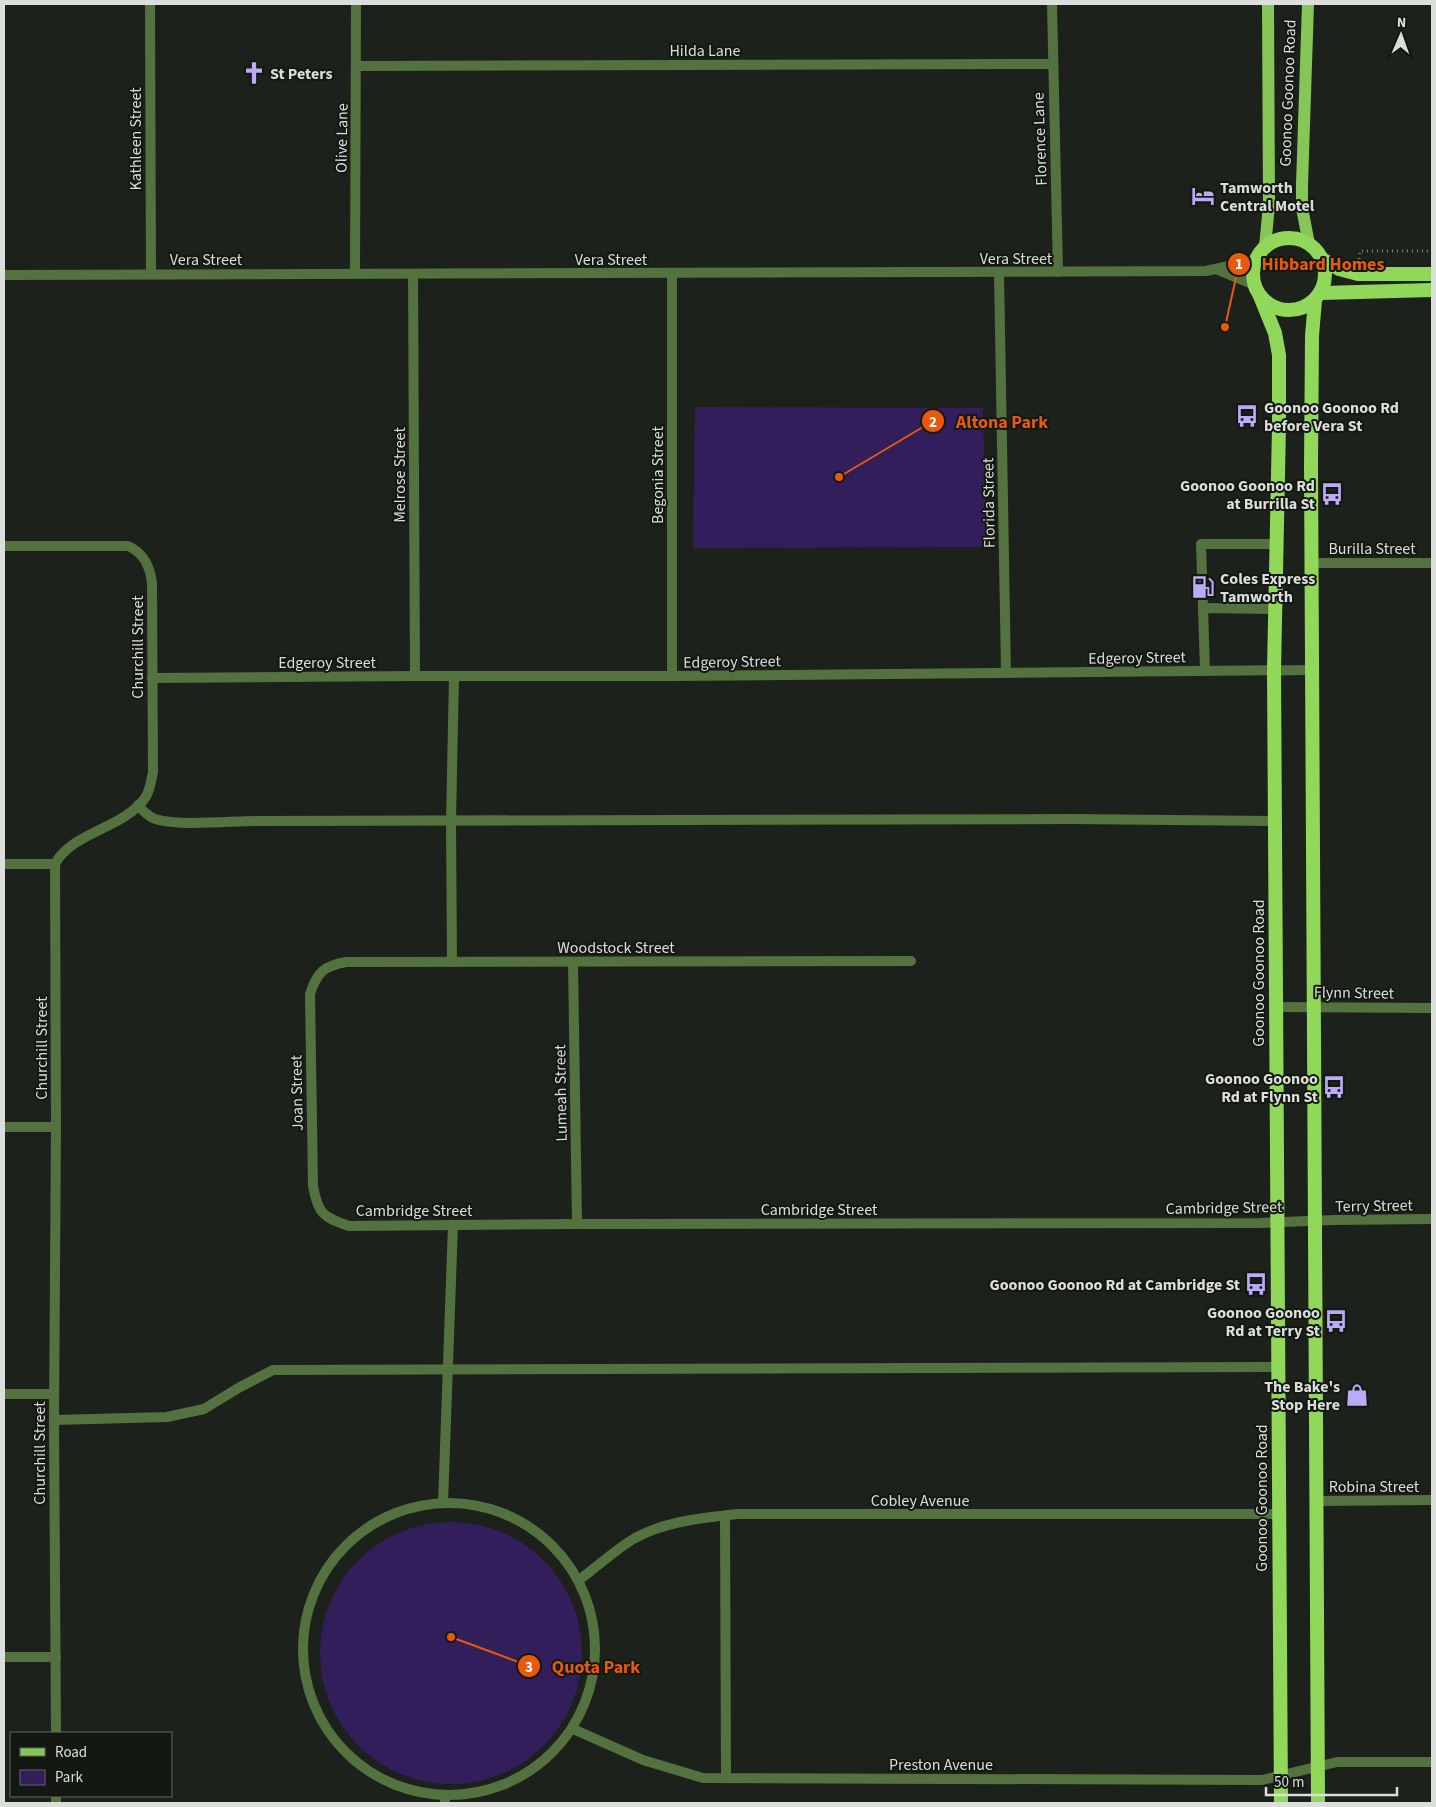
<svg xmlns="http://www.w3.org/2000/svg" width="1436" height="1807" viewBox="0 0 1436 1807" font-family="'Source Sans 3',sans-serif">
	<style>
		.green { fill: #331e5c }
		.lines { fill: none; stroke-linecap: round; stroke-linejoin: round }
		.path { stroke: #7c7f7a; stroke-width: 3; stroke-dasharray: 1 4; stroke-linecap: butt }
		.service { stroke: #54723f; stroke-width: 10 }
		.minor { stroke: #54723f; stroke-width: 10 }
		.tertiary { stroke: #54723f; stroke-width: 10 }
		.primary { stroke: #86c656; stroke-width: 12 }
		.trunk { stroke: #90d75a; stroke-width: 14 }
		.labels { text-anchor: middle; stroke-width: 4; stroke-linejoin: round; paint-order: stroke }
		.street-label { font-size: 16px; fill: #dbdeda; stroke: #141812 }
		.poi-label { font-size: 16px; font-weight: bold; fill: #dbdeda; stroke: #141812; text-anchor: end }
		.leader { fill: none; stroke: #e8590c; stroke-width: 2 }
		.callout-dot { fill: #e8590c; stroke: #141812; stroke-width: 2 }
		.mark-label { font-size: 15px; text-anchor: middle; font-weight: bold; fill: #fff }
		.callout-label { font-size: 18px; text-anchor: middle; font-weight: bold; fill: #e8590c; stroke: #141812; stroke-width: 4; stroke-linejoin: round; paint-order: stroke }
	</style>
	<rect width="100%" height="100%" fill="#1d211b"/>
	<g class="green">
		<polygon points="695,407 983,408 986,547 693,548"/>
		<circle cx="451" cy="1653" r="131"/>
	</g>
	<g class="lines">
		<polyline class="path" points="1359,259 1360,251 1432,251"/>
		<g class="service">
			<polyline points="1052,4 1058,272"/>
			<polyline points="357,66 1052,64"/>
			<polyline points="355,273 356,4"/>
			<polyline points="1203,608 1201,544 1277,544"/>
			<polyline points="1205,671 1203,608 1276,609"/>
			<path d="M138,805C142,810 147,815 153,818C173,827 230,821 255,821L1071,819L1275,821"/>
			<polyline points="452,962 451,821 454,676"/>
			<polyline points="54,1420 167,1417 204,1409 240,1387 273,1370 1278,1367"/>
			<polyline points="443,1503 453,1225"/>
			<polyline points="725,1516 726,1778"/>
			<polyline points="445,1796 445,1803"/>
		</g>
		<g class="minor">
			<polyline points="150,4 151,274"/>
			<polyline points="999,273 1006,673"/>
			<polyline points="413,274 415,676"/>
			<path d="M4,546H128C144,553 150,566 152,583L153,772C151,781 150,791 145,798C123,829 72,832 55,864L56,1127L54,1420L56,1733"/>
			<polyline points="1311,563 1432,563"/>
			<polyline points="672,676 672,274"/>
			<polyline points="152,678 415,676 672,676 1311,670"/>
			<polyline points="4,864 55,864"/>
			<path d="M911,961L346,962C324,966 317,972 310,994L313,1186C318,1214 323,1217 349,1226L577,1224L1260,1223L1334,1220L1432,1219"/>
			<polyline points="573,962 577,1224"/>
			<polyline points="1276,1007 1432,1008"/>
			<polyline points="4,1127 56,1127"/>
			<polyline points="4,1394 54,1394"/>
			<polyline points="1316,1501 1432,1500"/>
			<circle cx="449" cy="1649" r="146"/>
			<path d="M579,1580C597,1567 616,1549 635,1538C666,1521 703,1518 737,1514H1279"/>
			<polyline points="4,1657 56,1657"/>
			<polyline points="573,1729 643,1760 703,1778 1262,1780 1337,1762 1432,1762"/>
			<polyline points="56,1796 56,1803"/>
		</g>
		<g class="tertiary">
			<polyline points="1218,270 1254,285"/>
			<polyline points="4,275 1206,271 1256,260"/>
		</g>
		<g class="primary">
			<polyline points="1308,4 1302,185 1302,208 1309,244"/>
			<polyline points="1265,247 1269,205 1268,4"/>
		</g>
		<g class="trunk">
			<circle cx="1289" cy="274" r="36"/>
			<polyline points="1322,259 1339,269 1358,274 1432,274"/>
			<polyline points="1321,293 1432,290"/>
			<polyline points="1260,296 1275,333 1279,355 1279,426 1274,670 1281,1803"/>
			<polyline points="1315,300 1312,336 1311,467 1318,1803"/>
		</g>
	</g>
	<defs>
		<symbol id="church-bare" viewBox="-9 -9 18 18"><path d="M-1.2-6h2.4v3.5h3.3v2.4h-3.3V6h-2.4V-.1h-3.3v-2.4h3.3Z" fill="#bbaaf6" stroke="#141812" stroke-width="2.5" paint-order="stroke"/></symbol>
		<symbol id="hotel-bare" viewBox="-9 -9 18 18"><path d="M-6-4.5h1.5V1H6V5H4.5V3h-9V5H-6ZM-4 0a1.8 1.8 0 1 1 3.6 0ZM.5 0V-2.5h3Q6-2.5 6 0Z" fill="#bbaaf6" stroke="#141812" stroke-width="2.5" paint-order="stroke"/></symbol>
		<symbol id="bus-bare" viewBox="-9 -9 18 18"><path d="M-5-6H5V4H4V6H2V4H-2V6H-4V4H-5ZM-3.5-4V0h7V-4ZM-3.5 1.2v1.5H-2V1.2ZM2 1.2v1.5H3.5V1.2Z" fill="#bbaaf6" stroke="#141812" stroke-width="2.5" paint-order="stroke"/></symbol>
		<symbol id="fuel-bare" viewBox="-9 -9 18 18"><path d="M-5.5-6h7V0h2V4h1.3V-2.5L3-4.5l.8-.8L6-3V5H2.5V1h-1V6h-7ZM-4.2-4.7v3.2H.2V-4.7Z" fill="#bbaaf6" stroke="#141812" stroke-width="2.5" paint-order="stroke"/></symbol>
		<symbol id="shop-bare" viewBox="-9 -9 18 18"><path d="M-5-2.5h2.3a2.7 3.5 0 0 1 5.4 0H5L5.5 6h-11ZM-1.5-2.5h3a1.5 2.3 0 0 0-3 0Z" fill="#bbaaf6" stroke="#141812" stroke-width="2.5" paint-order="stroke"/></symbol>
	</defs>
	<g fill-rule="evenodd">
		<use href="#church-bare" x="238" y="57" width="32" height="32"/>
		<use href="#hotel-bare" x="1187" y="180" width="32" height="32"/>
		<use href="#bus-bare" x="1231" y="400" width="32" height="32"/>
		<use href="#bus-bare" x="1316" y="478" width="32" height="32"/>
		<use href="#fuel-bare" x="1187" y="571" width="32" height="32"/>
		<use href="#bus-bare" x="1318" y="1071" width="32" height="32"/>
		<use href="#bus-bare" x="1240" y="1268" width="32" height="32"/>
		<use href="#bus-bare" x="1320" y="1305" width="32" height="32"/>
		<use href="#shop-bare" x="1341" y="1379" width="32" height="32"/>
	</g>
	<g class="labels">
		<g class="street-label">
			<text x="705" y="56">Hilda Lane</text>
			<text transform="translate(1287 93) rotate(-88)" y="6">Goonoo Goonoo Road</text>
			<text transform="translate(341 138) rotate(-89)" y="6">Olive Lane</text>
			<text transform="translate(135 139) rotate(-90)" y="6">Kathleen Street</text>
			<text transform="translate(1039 139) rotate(-92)" y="6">Florence Lane</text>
			<text x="1016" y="264">Vera Street</text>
			<text x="206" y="265">Vera Street</text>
			<text x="611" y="265">Vera Street</text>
			<text transform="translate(399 475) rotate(-90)" y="6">Melrose Street</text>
			<text transform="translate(657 475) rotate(-90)" y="6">Begonia Street</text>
			<text transform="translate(988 503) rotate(-91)" y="6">Florida Street</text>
			<text x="1372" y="554">Burilla Street</text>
			<text transform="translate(137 647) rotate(-90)" y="6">Churchill Street</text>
			<text transform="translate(1137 657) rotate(-1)" y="6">Edgeroy Street</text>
			<text transform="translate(732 661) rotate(-1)" y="6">Edgeroy Street</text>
			<text x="327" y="668">Edgeroy Street</text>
			<text x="616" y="953">Woodstock Street</text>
			<text transform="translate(1258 973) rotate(-90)" y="6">Goonoo Goonoo Road</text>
			<text transform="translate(1354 992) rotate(1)" y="6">Flynn Street</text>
			<text transform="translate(41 1048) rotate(-90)" y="6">Churchill Street</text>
			<text transform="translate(296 1093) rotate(-91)" y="6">Joan Street</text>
			<text transform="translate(560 1093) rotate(-91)" y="6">Lumeah Street</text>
			<text transform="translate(1374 1205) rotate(-1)" y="6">Terry Street</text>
			<text transform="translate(1224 1207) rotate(-1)" y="6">Cambridge Street</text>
			<text x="819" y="1215">Cambridge Street</text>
			<text x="414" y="1216">Cambridge Street</text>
			<text transform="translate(39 1453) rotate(-90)" y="6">Churchill Street</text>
			<text x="1374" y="1492">Robina Street</text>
			<text transform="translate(1261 1498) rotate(-90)" y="6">Goonoo Goonoo Road</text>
			<text x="920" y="1506">Cobley Avenue</text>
			<text x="941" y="1770">Preston Avenue</text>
		</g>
		<g class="poi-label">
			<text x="270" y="79" text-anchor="start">St Peters</text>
			<text x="1220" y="193" text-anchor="start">Tamworth<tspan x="1220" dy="18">Central Motel</tspan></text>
			<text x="1264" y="413" text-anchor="start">Goonoo Goonoo Rd<tspan x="1264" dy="18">before Vera St</tspan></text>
			<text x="1315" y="491">Goonoo Goonoo Rd<tspan x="1315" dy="18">at Burrilla St</tspan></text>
			<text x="1220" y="584" text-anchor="start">Coles Express<tspan x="1220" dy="18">Tamworth</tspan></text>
			<text x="1318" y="1084">Goonoo Goonoo<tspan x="1318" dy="18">Rd at Flynn St</tspan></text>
			<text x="1240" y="1290">Goonoo Goonoo Rd at Cambridge St</text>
			<text x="1320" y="1318">Goonoo Goonoo<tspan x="1320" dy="18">Rd at Terry St</tspan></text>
			<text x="1340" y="1392">The Bake's<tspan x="1340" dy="18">Stop Here</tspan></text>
		</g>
	</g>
	<path class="leader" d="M1225 327L1239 264M839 477L933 421M451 1637L529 1666"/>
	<g class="callout-dot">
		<circle cx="1225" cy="327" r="5"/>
		<circle cx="839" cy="477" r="5"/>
		<circle cx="451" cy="1637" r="5"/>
		<circle cx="1239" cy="264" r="12"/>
		<circle cx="933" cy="421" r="12"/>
		<circle cx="529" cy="1666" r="12"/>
	</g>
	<g class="mark-label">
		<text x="1239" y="269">1</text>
		<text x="933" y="427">2</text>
		<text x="529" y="1672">3</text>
	</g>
	<g class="callout-label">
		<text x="1323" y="270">Hibbard Homes</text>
		<text x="1002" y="428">Altona Park</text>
		<text x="596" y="1673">Quota Park</text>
	</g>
	<rect width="1436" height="1807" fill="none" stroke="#dbdeda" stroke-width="10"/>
	<rect x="10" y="1732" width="162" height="65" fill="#141812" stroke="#646762"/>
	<rect x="20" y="1748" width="25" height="8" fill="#86c656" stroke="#646762"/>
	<text x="55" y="1757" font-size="15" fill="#dbdeda">Road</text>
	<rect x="20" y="1770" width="25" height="15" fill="#331e5c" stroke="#646762"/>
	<text x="55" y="1782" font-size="15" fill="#dbdeda">Park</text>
	<g transform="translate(1401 35) rotate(2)" stroke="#141812" stroke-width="4" paint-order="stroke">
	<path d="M0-4L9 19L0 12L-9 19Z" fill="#dbdeda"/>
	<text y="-8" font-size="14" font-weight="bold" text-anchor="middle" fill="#dbdeda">N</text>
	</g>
	<path d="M1266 1787v8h131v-8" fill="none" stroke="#dbdeda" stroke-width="2.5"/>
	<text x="1274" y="1787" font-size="15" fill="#dbdeda" stroke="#141812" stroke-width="4" paint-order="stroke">50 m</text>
</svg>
